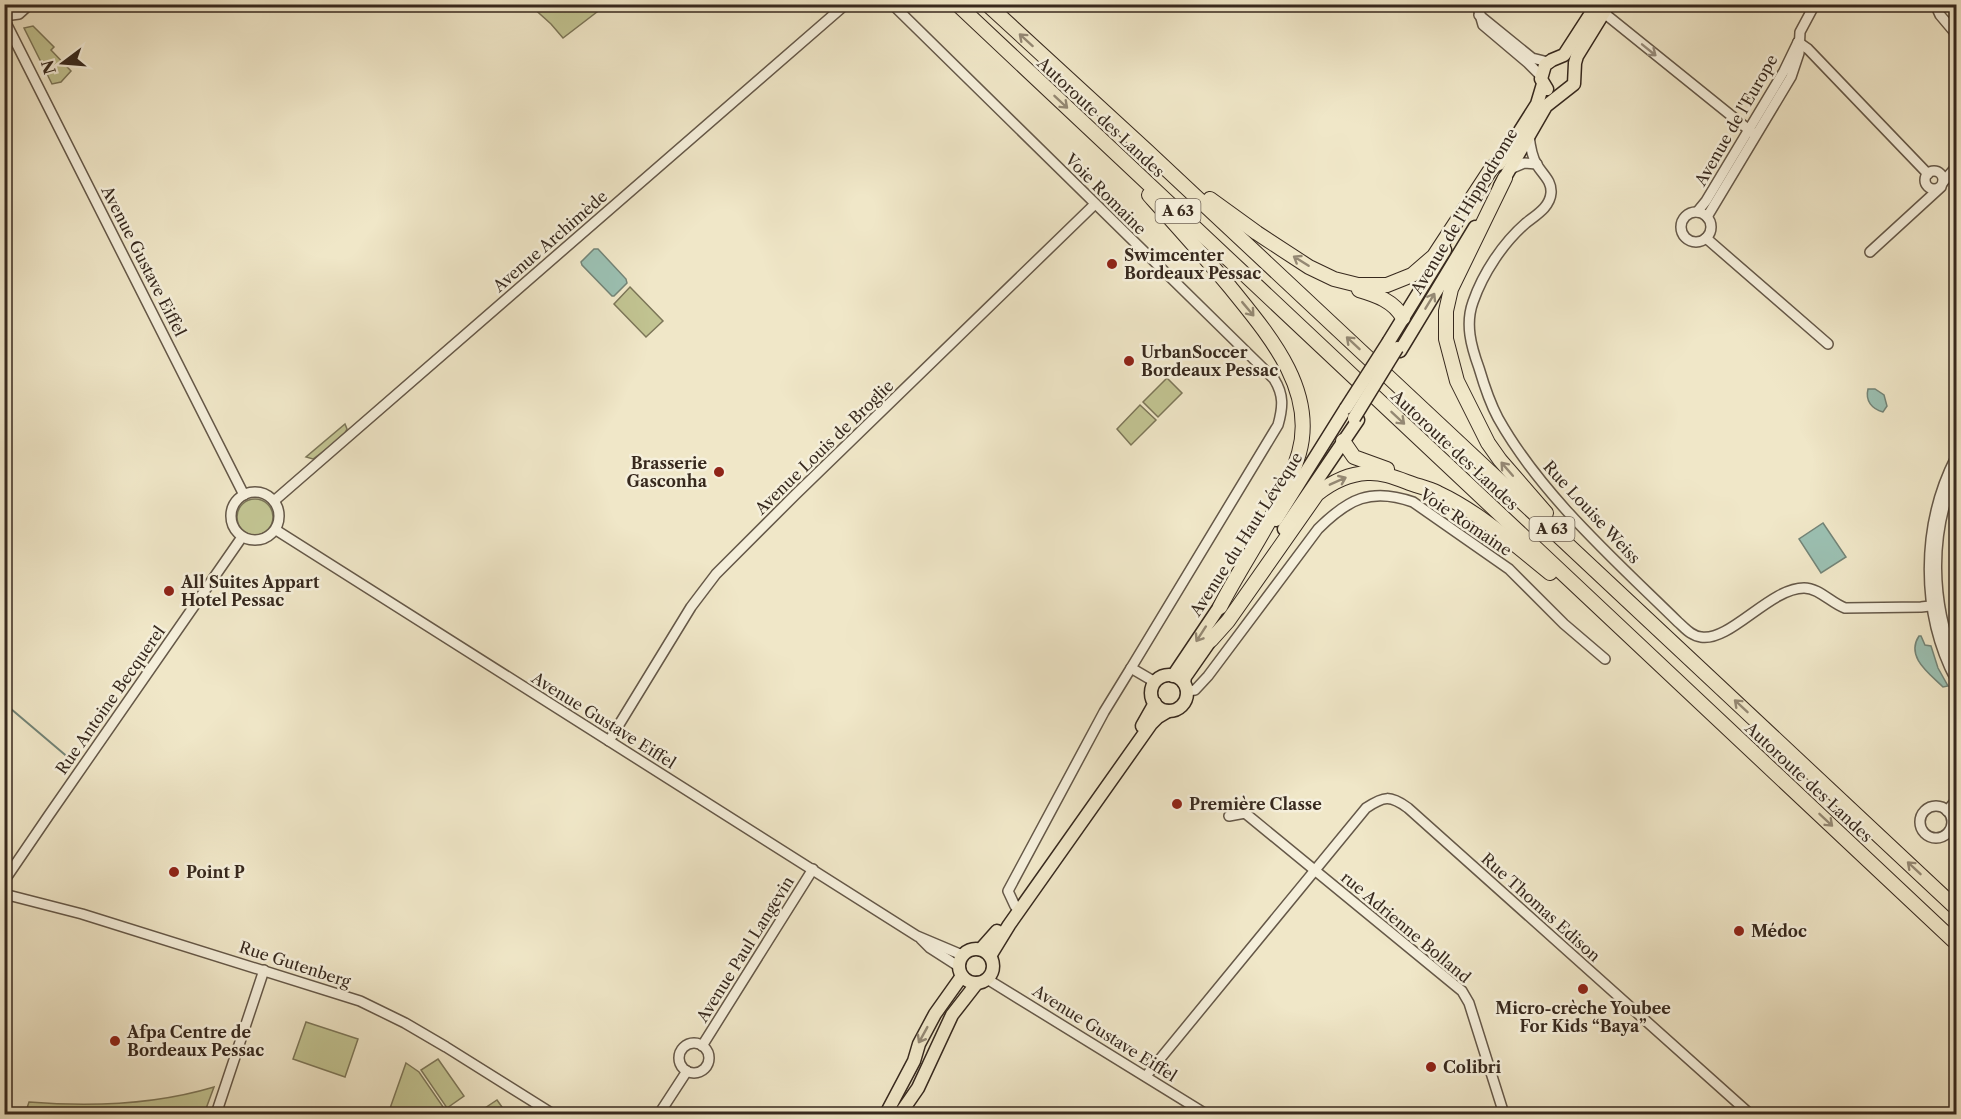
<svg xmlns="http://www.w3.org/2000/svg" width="1961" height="1119" viewBox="0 0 1961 1119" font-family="'Libre Caslon Text',serif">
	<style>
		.green { fill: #c1c391; stroke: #7c7658; stroke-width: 1.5 }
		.water { fill: #9bc0b2; stroke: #738477; stroke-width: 1.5 }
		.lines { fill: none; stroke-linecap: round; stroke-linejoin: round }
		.stream { stroke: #738477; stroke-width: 2 }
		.minor-casing { stroke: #655848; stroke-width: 12 }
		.major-casing { stroke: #37291e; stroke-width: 15 }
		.highway-casing { stroke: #37291e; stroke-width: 16 }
		.minor { stroke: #f5efdb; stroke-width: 9 }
		.major { stroke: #f0e7c8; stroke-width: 12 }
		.highway { stroke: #f0e7c8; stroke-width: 14 }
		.major-bridge-casing { stroke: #37291e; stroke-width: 15; stroke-linecap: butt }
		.major-bridge { stroke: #f0e7c8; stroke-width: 12 }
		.oneway { stroke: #948873 }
		.oneway2 { stroke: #968c7c }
		.poi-dot { fill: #8f2418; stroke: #f5efdb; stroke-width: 2 }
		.labels { text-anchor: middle; stroke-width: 5; stroke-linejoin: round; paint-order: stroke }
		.shield { fill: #f5efdb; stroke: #706457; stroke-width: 1.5 }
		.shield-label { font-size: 15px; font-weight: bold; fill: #37291e }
		.street-label { font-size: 16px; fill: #37291e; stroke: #f5efdb }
		.poi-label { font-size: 16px; font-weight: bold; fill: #37291e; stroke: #f5efdb; text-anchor: start }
	</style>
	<rect width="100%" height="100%" fill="#f0e7c8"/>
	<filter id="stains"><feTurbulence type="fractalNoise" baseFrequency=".00333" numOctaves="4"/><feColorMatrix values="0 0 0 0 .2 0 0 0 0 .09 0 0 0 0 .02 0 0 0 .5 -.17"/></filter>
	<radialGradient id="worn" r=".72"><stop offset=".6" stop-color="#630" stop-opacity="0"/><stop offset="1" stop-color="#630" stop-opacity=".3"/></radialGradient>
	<g class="green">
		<polygon points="530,5 606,5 563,38 551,24"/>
		<polygon points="33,26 54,47 51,50 71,71 61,82 52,84 24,28"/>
		<polygon points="630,287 663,321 646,337 614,304"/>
		<polygon points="1167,378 1182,393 1158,417 1143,402"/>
		<polygon points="1140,405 1156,420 1131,445 1117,429"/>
		<polygon points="345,424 347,429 343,437 313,459 306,457"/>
		<circle cx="255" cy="517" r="18"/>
		<polygon points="306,1022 358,1039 345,1077 293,1059"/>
		<polygon points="438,1059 464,1096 447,1108 421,1070"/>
		<polygon points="406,1063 419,1072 448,1114 388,1114"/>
		<path d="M214,1087L204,1114H25L29,1102C90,1107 154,1105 214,1087Z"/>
		<polygon points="497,1100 507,1114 476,1114"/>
	</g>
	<g class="water">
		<polygon points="594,249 598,249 626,279 627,283 614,296 612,296 582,265 581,262"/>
		<path d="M1868,389H1875L1884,395L1887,406L1883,412C1872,409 1865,401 1868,389Z"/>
		<polygon points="1823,523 1846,557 1821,573 1799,539"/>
		<path d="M1919,636H1921L1925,645L1931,646L1938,668L1948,686L1943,687C1930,674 1905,657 1919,636Z"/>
	</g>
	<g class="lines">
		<polyline class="stream" points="4,703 70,759"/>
		<defs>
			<g id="minor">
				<path d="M892,4L1274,379C1284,395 1283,407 1278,425L1131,668L1155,682"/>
				<polyline points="1477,4 1483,25 1528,63 1541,76"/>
				<polyline points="1935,4 1940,15 1956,34"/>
				<polyline points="1604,13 1754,134"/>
				<polyline points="1479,15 1532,58 1548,62"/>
				<polyline points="4,16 19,14 30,4"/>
				<polyline points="4,19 244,495"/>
				<polyline points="1798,42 1808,49 1928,174"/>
				<path d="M1529,135C1530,145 1532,157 1537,165C1543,175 1552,181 1551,193C1550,207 1536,215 1526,223C1503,243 1483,273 1473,302C1465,324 1471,346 1479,368C1484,385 1490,403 1498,418C1541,495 1616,561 1678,622C1685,628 1691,636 1701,637C1730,642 1770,588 1804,588C1819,588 1831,603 1845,608L1921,607L1939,605"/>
				<polyline points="1510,169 1524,163 1537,164"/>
				<circle cx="1934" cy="180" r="9"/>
				<polyline points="1943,182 1956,167"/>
				<polyline points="1697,212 1706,201 1784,71 1798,42"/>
				<circle cx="1696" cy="227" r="15"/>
				<polyline points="1707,217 1791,77 1799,53 1800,32 1815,4"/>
				<polyline points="1706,238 1828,344"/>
				<polyline points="1870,252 1941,187"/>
				<path d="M1956,457C1921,525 1920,612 1956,680"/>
				<path d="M1956,473C1929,533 1931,603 1956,663"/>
				<circle cx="255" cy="516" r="24"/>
				<polyline points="274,501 846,4"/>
				<polyline points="276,530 917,936 962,955"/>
				<path d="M1187,691L1195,690L1208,676L1318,529C1348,499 1371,487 1413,502L1509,569L1564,624L1605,659"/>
				<polyline points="609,741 691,607 716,574 795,495 1095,204"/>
				<circle cx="1936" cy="822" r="16"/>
				<polyline points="1947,811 1956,800"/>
				<polyline points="1229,816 1245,813 1462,991 1469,1003 1504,1114"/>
				<polyline points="4,881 49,815 242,537"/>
				<polyline points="4,894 82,914 360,1001 405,1023 446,1047 553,1114"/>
				<polyline points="1015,906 1008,891 1104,712 1131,668"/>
				<polyline points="921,939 930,948 958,966"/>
				<polyline points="987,979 1206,1114"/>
				<circle cx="694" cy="1058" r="15"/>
				<polyline points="702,1046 813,869"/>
				<path d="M1146,1076L1366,808C1384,796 1390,795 1408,808L1750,1114"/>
				<polyline points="216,1114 264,970"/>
				<polyline points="659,1114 687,1071"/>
			</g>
			<g id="major">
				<polyline points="1547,89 1541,79 1545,65 1552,60 1564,55 1597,4"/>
				<polyline points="1499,164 1537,104 1543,84"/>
				<polyline points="1500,186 1546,106 1574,84 1575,63 1577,56 1609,4"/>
				<polyline points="1389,341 1445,250"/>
				<polyline points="1400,351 1475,227"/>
				<polyline points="1276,520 1346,408"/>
				<polyline points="1284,529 1358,420"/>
				<circle cx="1169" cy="693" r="18"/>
				<polyline points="1173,676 1224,600"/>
				<polyline points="1184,683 1185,677 1215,634"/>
				<polyline points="1142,726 1155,703"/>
				<circle cx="976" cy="966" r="17"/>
				<polyline points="981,949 997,931"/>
				<polyline points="990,956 1009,925 1151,724 1158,717 1168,711"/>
				<polyline points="886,1114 914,1061 919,1044 935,1014 962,976"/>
				<polyline points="900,1114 918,1088 952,1015 977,983"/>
			</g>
			<g id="highway">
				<polyline points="957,4 1956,943"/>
				<polyline points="987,4 1147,151 1956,908"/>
				<polyline points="1505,178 1451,289 1446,311 1446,339 1457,381 1488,443 1500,460 1546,513"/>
				<path d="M1149,195C1176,225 1204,256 1230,287C1267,333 1317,389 1299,453C1283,508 1246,556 1220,607"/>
				<polyline points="1210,199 1257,233 1309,267 1334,279 1358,285 1387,285 1412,275 1434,256 1491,169 1503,157"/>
				<path d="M1359,290C1376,295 1394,301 1403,318"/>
				<polyline points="1343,441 1354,457 1387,469"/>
				<path d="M1211,640L1228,621L1317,494C1332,482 1347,474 1367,473C1381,472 1394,477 1407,482C1417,486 1428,488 1438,493C1479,512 1515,545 1550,573"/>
			</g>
		</defs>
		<use href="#minor" class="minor-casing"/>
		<use href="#major" class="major-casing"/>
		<use href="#highway" class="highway-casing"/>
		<use href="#minor" class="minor"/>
		<use href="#major" class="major"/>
		<use href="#highway" class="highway"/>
		<defs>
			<g id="major-bridge">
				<polyline points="1346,408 1389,341"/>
				<polyline points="1354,418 1397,348"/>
			</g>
		</defs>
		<use href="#major-bridge" class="major-bridge-casing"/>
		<use href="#major-bridge" class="major-bridge"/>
	</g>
	<defs><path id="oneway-shaft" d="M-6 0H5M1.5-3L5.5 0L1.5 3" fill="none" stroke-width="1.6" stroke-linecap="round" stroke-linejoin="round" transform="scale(1.5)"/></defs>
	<g class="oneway">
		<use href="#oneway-shaft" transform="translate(1026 40) rotate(-138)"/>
		<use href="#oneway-shaft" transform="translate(1061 102) rotate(43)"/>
		<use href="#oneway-shaft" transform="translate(1301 261) rotate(-148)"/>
		<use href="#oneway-shaft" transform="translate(1430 301) rotate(-59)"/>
		<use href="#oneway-shaft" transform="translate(1248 309) rotate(50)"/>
		<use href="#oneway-shaft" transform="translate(1353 343) rotate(-137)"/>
		<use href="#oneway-shaft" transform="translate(1398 418) rotate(43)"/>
		<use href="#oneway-shaft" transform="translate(1507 469) rotate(-131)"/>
		<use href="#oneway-shaft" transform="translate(1338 481) rotate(-24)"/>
		<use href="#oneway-shaft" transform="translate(1201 634) rotate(123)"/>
		<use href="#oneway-shaft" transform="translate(1741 706) rotate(-137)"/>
		<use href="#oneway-shaft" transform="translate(1826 820) rotate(43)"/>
		<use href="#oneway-shaft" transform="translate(1914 868) rotate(-137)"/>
		<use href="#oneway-shaft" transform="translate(923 1035) rotate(119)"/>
	</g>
	<use class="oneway2" href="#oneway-shaft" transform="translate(1649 50) rotate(39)"/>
	<g class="poi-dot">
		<circle cx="1112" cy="264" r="6"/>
		<circle cx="1129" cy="361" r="6"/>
		<circle cx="719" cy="472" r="6"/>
		<circle cx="169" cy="591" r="6"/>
		<circle cx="1177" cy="804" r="6"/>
		<circle cx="174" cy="872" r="6"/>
		<circle cx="1739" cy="931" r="6"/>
		<circle cx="1583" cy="989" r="6"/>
		<circle cx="115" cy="1041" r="6"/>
		<circle cx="1431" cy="1067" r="6"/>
	</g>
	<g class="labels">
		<g class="shield">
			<rect x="1155.5" y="199" width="45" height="24" rx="4.5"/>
			<rect x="1529.5" y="517" width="45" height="24" rx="4.5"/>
		</g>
		<g class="shield-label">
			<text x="1178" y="216">A 63</text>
			<text x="1552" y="534">A 63</text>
		</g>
		<g class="street-label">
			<text transform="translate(1101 117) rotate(43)" y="6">Autoroute des Landes</text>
			<text transform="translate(1736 120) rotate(-60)" y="6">Avenue de l'Europe</text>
			<text transform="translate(1106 194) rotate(45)" y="6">Voie Romaine</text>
			<text transform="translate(1464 211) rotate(-59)" y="6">Avenue de l'Hippodrome</text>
			<text transform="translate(550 241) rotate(-41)" y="6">Avenue Archimède</text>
			<text transform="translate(144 261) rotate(63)" y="6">Avenue Gustave Eiffel</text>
			<text transform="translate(824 447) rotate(-44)" y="6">Avenue Louis de Broglie</text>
			<text transform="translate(1455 450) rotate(43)" y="6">Autoroute des Landes</text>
			<text transform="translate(1592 512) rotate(47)" y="6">Rue Louise Weiss</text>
			<text transform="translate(1466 522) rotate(34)" y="6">Voie Romaine</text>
			<text transform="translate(1246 534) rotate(-57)" y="6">Avenue du Haut Lévèque</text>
			<text transform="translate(110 700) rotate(-55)" y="6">Rue Antoine Becquerel</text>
			<text transform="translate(604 720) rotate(32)" y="6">Avenue Gustave Eiffel</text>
			<text transform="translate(1809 782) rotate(43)" y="6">Autoroute des Landes</text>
			<text transform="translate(1541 907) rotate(42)" y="6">Rue Thomas Edison</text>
			<text transform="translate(1406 927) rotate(40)" y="6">rue Adrienne Bolland</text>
			<text transform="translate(745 949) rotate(-58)" y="6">Avenue Paul Langevin</text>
			<text transform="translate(295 964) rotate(18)" y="6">Rue Gutenberg</text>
			<text transform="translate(1105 1033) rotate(32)" y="6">Avenue Gustave Eiffel</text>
		</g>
		<g class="poi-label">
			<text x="1124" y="261">Swimcenter<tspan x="1124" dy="18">Bordeaux Pessac</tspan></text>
			<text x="1141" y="358">UrbanSoccer<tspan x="1141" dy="18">Bordeaux Pessac</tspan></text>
			<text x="707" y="469" text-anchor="end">Brasserie<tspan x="707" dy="18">Gasconha</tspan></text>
			<text x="181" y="588">All Suites Appart<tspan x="181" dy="18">Hotel Pessac</tspan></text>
			<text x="1189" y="810">Première Classe</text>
			<text x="186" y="878">Point P</text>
			<text x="1751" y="937">Médoc</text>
			<text x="1583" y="1014" text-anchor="middle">Micro-crèche Youbee<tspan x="1583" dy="18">For Kids “Baya”</tspan></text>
			<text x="127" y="1038">Afpa Centre de<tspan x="127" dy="18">Bordeaux Pessac</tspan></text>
			<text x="1443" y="1073">Colibri</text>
		</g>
	</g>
	<rect width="1961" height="1119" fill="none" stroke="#f0e7c8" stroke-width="24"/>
	<rect x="6" y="6" width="1949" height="1107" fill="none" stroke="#37291e" stroke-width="3"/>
	<rect x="12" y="12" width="1937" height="1095" fill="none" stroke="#37291e" stroke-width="1.5"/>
	<g transform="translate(63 63) rotate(254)" stroke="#f5efdb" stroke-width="4.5" paint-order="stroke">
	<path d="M0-4.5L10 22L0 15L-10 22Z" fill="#37291e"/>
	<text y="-9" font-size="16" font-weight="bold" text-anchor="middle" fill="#37291e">N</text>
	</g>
	<rect width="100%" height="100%" filter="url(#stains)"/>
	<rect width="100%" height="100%" fill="url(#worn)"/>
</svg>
